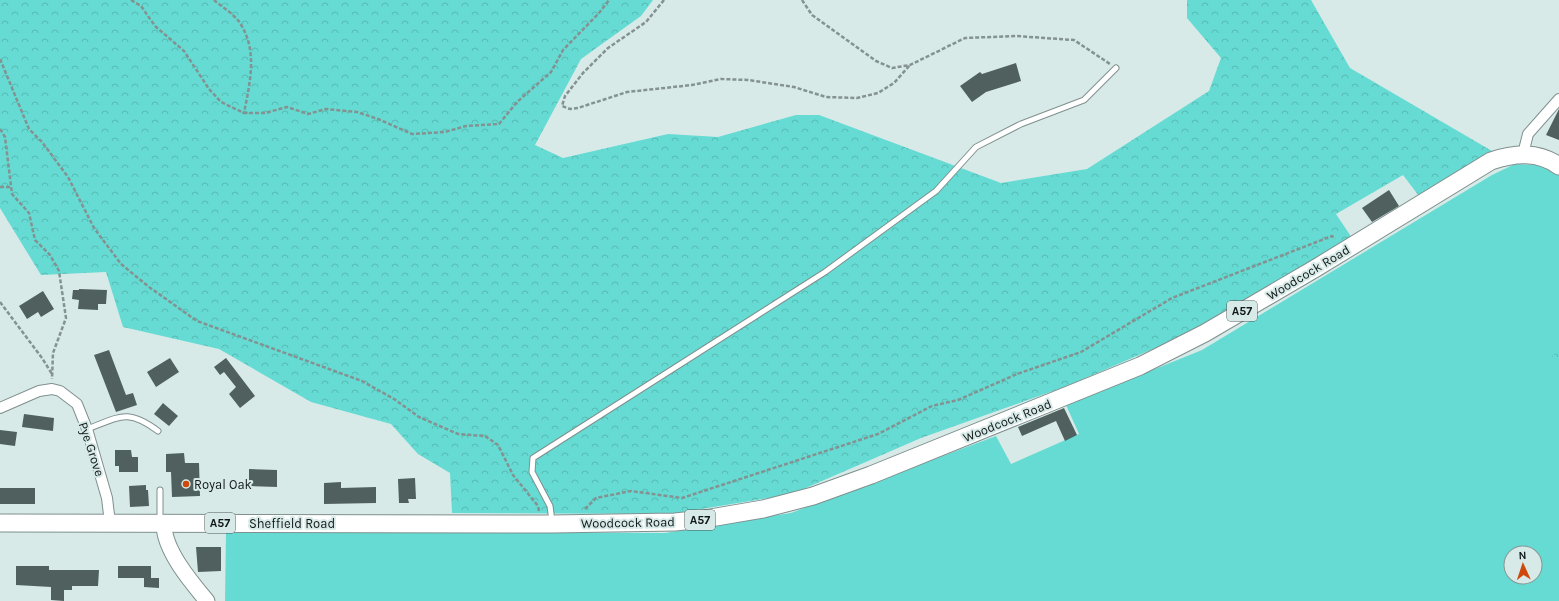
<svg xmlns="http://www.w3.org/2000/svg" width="1559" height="601" viewBox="0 0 1559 601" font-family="Karla,sans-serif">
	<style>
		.green { fill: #65dbd3; fill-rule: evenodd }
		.forest { fill: url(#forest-crowns) }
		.building { fill: #50605e }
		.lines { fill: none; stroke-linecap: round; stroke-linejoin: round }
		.lane-casing { stroke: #7f908e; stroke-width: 7 }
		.street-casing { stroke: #7f908e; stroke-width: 12 }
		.secondary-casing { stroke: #7f908e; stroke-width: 17 }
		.primary-casing { stroke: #7f908e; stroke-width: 19 }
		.path { stroke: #849291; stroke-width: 2.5; stroke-dasharray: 4 2; stroke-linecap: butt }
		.lane { stroke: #fff; stroke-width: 5 }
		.street { stroke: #fff; stroke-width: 10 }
		.secondary { stroke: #fff; stroke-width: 15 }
		.primary { stroke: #fff; stroke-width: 17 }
		.poi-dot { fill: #cf490a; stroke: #d7eae8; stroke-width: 1.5 }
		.labels { text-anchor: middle; stroke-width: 4; stroke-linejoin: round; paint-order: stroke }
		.shield { fill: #d7eae8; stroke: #4c5756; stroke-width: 1 }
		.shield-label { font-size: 12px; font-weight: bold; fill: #111817 }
		.street-label { font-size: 13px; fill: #111817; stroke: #d7eae8 }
		.poi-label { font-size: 13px; fill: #111817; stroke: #d7eae8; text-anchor: start }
	</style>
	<defs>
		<pattern id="forest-crowns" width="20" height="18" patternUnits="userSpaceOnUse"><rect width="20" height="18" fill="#65dbd3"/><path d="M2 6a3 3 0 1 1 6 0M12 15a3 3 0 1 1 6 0" fill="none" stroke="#57bbb4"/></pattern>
	</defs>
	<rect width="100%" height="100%" fill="#d7eae8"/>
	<path class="green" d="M1515,164L1538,165L1559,175V601H225L226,531L665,533L791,513L996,436L1011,464L1079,434L1066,405L1202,350L1492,175ZM1511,553H1535V577H1511Z"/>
	<g class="forest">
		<polygon points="0,0 653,0 641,16 581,59 535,145 563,158 668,134 718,137 796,115 819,115 1001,183 1087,169 1209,91 1221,58 1187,18 1187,0 1311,0 1350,68 1492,151 1419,196 1403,175 1336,214 1352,238 1211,324 1067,386 921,438 792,494 671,514 452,513 450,473 418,454 391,424 311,402 219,349 123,327 106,272 41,275 0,208"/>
		<polygon points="1559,350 1559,364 1546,362"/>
	</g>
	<g class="building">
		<polygon points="1016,63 1021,81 986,92 972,102 960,86 980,72 982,74"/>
		<polygon points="1559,109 1559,140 1546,135"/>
		<polygon points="1389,190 1399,206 1372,222 1362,208"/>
		<polygon points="79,289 107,290 106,304 98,304 98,310 78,309 79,300 72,299 73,290 79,290"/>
		<polygon points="43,291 54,309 41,317 38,312 27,319 19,306"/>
		<polygon points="109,350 126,395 133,393 137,405 116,412 94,355"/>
		<polygon points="170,358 179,372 156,387 147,372"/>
		<polygon points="226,358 255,396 240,408 229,394 236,387 224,372 220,375 214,367"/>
		<polygon points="163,403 178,416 169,426 154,414"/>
		<polygon points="1064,408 1077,435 1065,441 1056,421 1022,436 1018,427"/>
		<polygon points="24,414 54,418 53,431 22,427"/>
		<polygon points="0,430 17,432 15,446 0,444"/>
		<polygon points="115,450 131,450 132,457 138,457 138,472 119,472 119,466 115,466"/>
		<polygon points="184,453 185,463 199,463 200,496 172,497 171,472 166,472 166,454"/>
		<polygon points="249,469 277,470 277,487 249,486"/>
		<polygon points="415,478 416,499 408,499 409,503 399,503 398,479"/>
		<polygon points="341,482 341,488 376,487 376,503 324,504 324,483"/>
		<polygon points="146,485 146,490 148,490 149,506 130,507 129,486"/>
		<rect x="0" y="488" width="35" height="16"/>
		<polygon points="196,547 221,547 221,571 198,572"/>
		<polygon points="16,566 49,566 49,570 99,570 98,586 72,586 72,590 64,590 64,601 51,600 51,587 16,585"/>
		<rect x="118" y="566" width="33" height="12"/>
		<polygon points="144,578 159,578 159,588 144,587"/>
	</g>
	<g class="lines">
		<defs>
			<g id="lane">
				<path d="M87,429C120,417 127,408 158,431"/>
				<polyline points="160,520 160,490"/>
				<polyline points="552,521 550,506 532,472 533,458 825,272 936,191 976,147 1021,124 1084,100 1116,68"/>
			</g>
			<g id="street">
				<polyline points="1523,154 1528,134 1559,99"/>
				<polyline points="0,408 39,391 52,389 60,391 77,404 87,429 107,498 110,523"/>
			</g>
			<path id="secondary" d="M164,523C163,549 191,582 207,601"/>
			<path id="primary" d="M0,523L552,524L675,522L704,519L763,509L813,496L871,475L1140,366L1205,333L1316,268L1491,161C1515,153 1538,151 1559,166"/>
		</defs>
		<use href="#lane" class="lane-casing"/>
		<use href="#street" class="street-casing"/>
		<use href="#secondary" class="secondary-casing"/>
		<use href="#primary" class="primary-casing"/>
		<g class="path">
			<polyline points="131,0 141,6 155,26 184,51 209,89 221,102 244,113 265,113 287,107 308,114 326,109 357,112 378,119 412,134 445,132 466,126 499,124 517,102 551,72 563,50 599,13 609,0"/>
			<path d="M214,0C222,7 234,14 240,23C258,51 250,82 244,113"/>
			<polyline points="664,0 646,22 608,48 583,73 565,96 562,106 570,109 578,108 627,92 692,85 721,79 748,80 794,87 826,97 857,98 878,93 894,83 910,65"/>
			<polyline points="802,0 812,15 876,61 892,68 910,65 965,38 1016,36 1074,40 1110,64"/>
			<polyline points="0,59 29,129 42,142 68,177 94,228 121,264 149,287 197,321 362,381 394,399 419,417 458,434 485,436 498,445 513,475 538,506 539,511"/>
			<polyline points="0,129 5,137 12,194 29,213 35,240 50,255 59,271 66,318 53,353 52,379"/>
			<polyline points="0,187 11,187"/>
			<polyline points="0,302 42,358 52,374"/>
			<polyline points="585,509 596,498 631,491 682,498 878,434 932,406 958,400 1017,374 1081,352 1172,298 1332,236 1335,239"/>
		</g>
		<use href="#lane" class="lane"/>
		<use href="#street" class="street"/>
		<use href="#secondary" class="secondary"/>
		<use href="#primary" class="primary"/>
	</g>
	<circle class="poi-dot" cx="186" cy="484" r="4"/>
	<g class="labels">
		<g class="shield">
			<rect x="1227" y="301" width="30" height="20" rx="3"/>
			<rect x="685" y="510" width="30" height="20" rx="3"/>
			<rect x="205" y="513" width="30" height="20" rx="3"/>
		</g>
		<g class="shield-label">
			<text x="1242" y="315">A57</text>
			<text x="700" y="524">A57</text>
			<text x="220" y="527">A57</text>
		</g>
		<g class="street-label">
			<text transform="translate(1308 272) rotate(-31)" y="5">Woodcock Road</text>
			<text transform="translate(1007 420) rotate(-22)" y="5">Woodcock Road</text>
			<text transform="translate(92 449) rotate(72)" y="5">Pye Grove</text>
			<text transform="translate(628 522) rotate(-1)" y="5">Woodcock Road</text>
			<text x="292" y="528">Sheffield Road</text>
		</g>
		<g class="poi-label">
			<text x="194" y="489">Royal Oak</text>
		</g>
	</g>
	<g transform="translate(1523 565) rotate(357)"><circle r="19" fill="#d7eae8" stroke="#889694"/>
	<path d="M0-3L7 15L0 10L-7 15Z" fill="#cf490a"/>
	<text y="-6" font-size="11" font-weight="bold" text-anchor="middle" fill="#111817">N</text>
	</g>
</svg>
